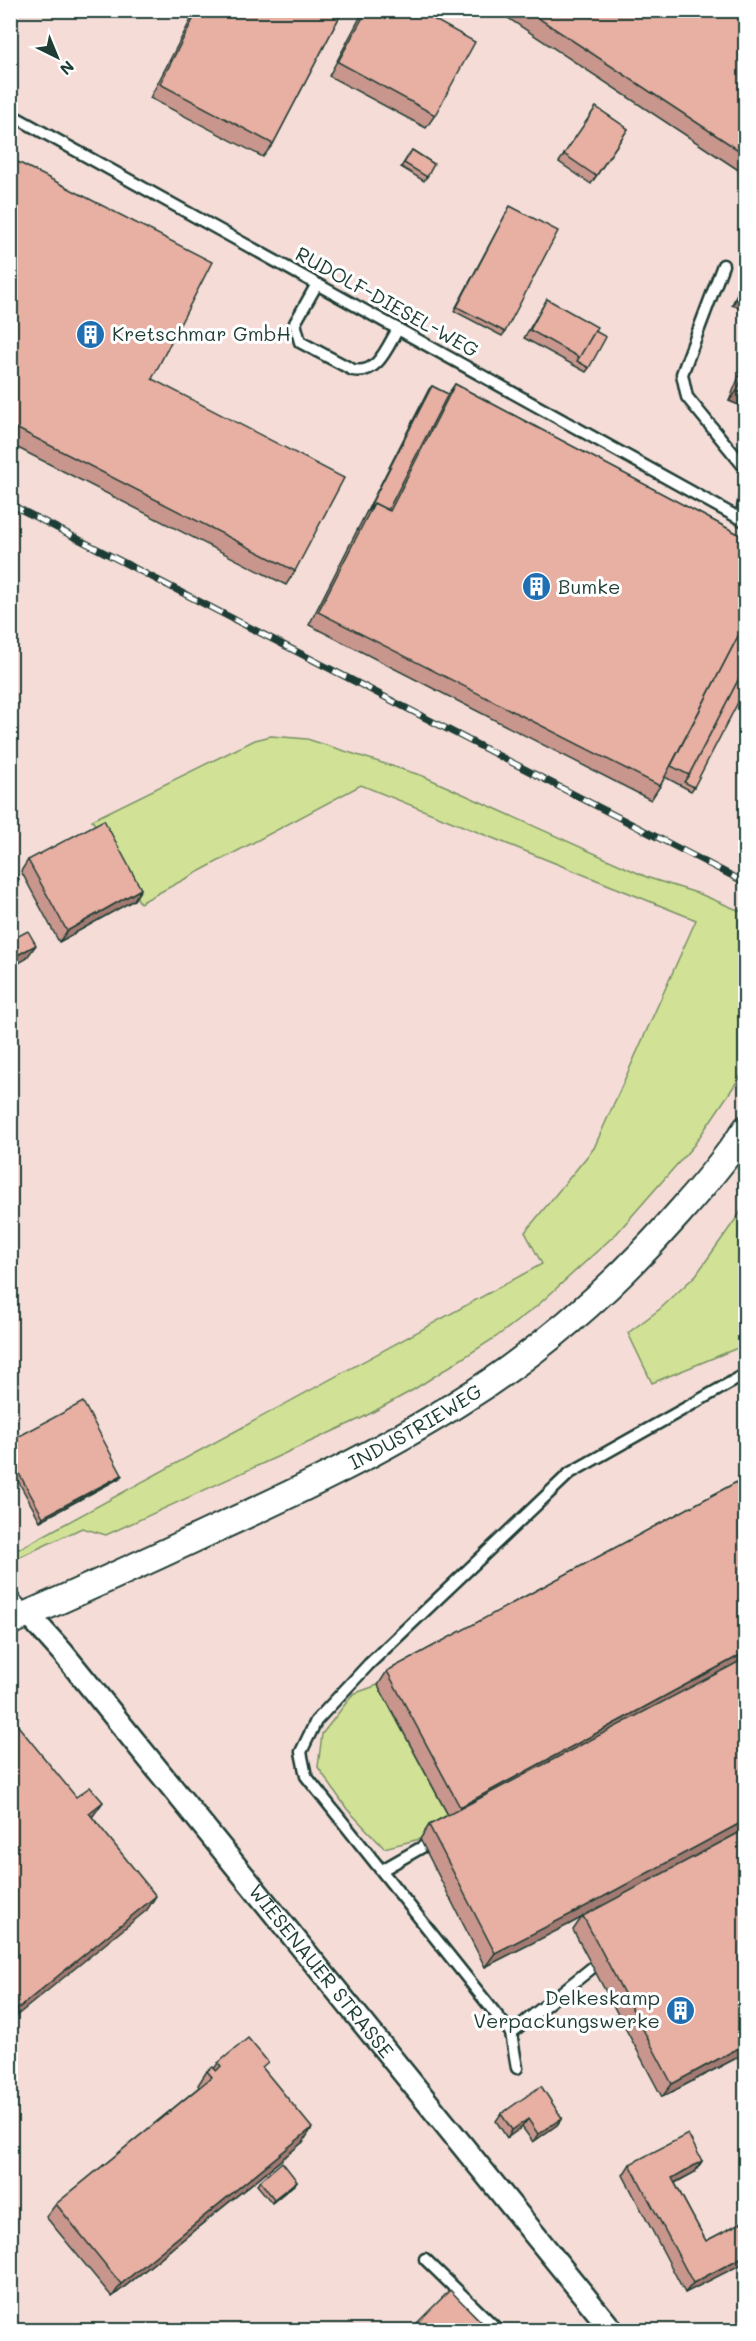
<svg xmlns="http://www.w3.org/2000/svg" width="756" height="2341" viewBox="0 0 756 2341" font-family="Mali,sans-serif">
	<style>
		.built { fill: #f5dcd7 }
		.green { fill: #d1e296; stroke: #789065; stroke-width: 1.5 }
		.lines { fill: none; stroke-linecap: round; stroke-linejoin: round }
		.service-casing { stroke: #1f3d34; stroke-width: 15 }
		.minor-casing { stroke: #1f3d34; stroke-width: 26 }
		.tertiary-casing { stroke: #1f3d34; stroke-width: 30 }
		.service { stroke: #fff; stroke-width: 10 }
		.minor { stroke: #fff; stroke-width: 21 }
		.tertiary { stroke: #fff; stroke-width: 26 }
		.rail-casing { stroke: #1f3d34; stroke-width: 7 }
		.rail { stroke: #fff; stroke-width: 4.5; stroke-dasharray: 14; stroke-linecap: butt }
		.wall { fill: #c8968c; stroke: #1f3d34; stroke-width: 1.5 }
		.shaded-wall { fill: #a27a72; stroke: #1f3d34; stroke-width: 1.5 }
		.building { fill: #e8afa3; stroke: #1f3d34; stroke-width: 1.5 }
		.labels { text-anchor: middle; stroke-width: 6; stroke-linejoin: round; paint-order: stroke }
		.street-label { font-size: 20px; fill: #1f3d34; stroke: #fff }
		.poi-label { font-size: 20px; fill: #1f3d34; stroke: #fff; text-anchor: start }
	</style>
	<rect width="100%" height="100%" fill="#faefed"/>
	<filter id="ink" filterUnits="userSpaceOnUse"><feTurbulence type="fractalNoise" baseFrequency=".0167" numOctaves="2"/><feDisplacementMap in="SourceGraphic" scale="12" xChannelSelector="R" yChannelSelector="G"/><feConvolveMatrix kernelMatrix="1 2 1 2 8 2 1 2 1" color-interpolation-filters="sRGB"/></filter>
	<g filter="url(#ink)">
		<rect class="built" x="11" y="11" width="734" height="2319"/>
		<g class="green">
			<polygon points="271,736 307,739 423,776 649,878 700,894 745,913 745,1070 694,1145 617,1233 537,1306 496,1337 413,1390 362,1418 106,1535 82,1528 11,1561 10,1539 19,1549 542,1264 525,1232 594,1148 696,920 361,785 140,903 92,820 255,740"/>
			<polygon points="745,1206 745,1345 652,1383 628,1333 660,1309 696,1275"/>
			<polygon points="378,1685 451,1821 420,1839 384,1848 347,1809 318,1767 322,1734 353,1694"/>
		</g>
		<g class="lines">
			<defs>
				<g id="service">
					<polyline points="10,114 746,522"/>
					<polyline points="723,265 682,374 687,397 746,469"/>
					<path d="M317,284L295,323L300,342L353,370C378,375 387,347 398,329"/>
					<polyline points="741,519 746,492"/>
					<polyline points="10,1595 28,1614"/>
					<polyline points="382,1870 424,1846"/>
					<polyline points="511,2033 593,1967"/>
					<polyline points="517,2068 511,2033 306,1776 301,1752 316,1721 369,1664 570,1473 746,1374"/>
					<polyline points="425,2259 498,2330"/>
				</g>
				<g id="minor">
					<path id="s1" d="M28,1614L63,1653L612,2330"/>
				</g>
				<g id="tertiary">
					<path id="s2" d="M10,1622C77,1593 143,1563 209,1532C294,1493 379,1453 458,1403C540,1352 615,1286 678,1214C702,1187 726,1159 746,1129"/>
				</g>
			</defs>
			<use href="#service" class="service-casing"/>
			<use href="#minor" class="minor-casing"/>
			<use href="#tertiary" class="tertiary-casing"/>
			<use href="#service" class="service"/>
			<use href="#minor" class="minor"/>
			<use href="#tertiary" class="tertiary"/>
			<defs>
				<polyline id="rail" points="10,504 746,883"/>
			</defs>
			<use href="#rail" class="rail-casing"/>
			<use href="#rail" class="rail"/>
		</g>
		<g class="wall">
			<polygon points="196,10 343,10 273,144 263,157 150,98"/>
			<polygon points="364,10 417,10 435,115 426,128 329,76"/>
			<polygon points="496,10 746,10 746,175"/>
			<polygon points="596,107 628,129 591,184 559,162"/>
			<polygon points="412,150 434,164 424,181 401,167"/>
			<polygon points="10,158 152,379 295,571 286,585 10,444"/>
			<polygon points="510,206 505,332 502,336 454,311"/>
			<polygon points="746,272 746,310 732,305"/>
			<polygon points="547,299 595,331 589,368 586,372 524,338"/>
			<polygon points="746,359 746,408 729,401"/>
			<polygon points="455,384 746,538 694,787 691,791 665,777 660,786 651,800 309,625 429,389 432,386 448,394"/>
			<polygon points="28,860 141,889 134,900 59,942 21,871"/>
			<polygon points="10,1441 122,1475 120,1478 40,1521 10,1466"/>
			<polygon points="746,1477 746,1829 670,1870 746,1829 746,2053 662,2097 573,1930 582,1917 485,1967 420,1839 429,1825 448,1815 378,1685 387,1671"/>
			<polygon points="218,2063 263,2069 303,2142 112,2297 46,2217 56,2204 199,2087 198,2085 207,2071 214,2069"/>
			<polygon points="501,2114 562,2118 557,2125 533,2142 522,2127 507,2138 496,2121"/>
			<polygon points="702,2161 695,2172 675,2183 706,2241 746,2220 685,2293 623,2175 630,2164"/>
			<polygon points="260,2181 297,2181 295,2184 272,2203 257,2185"/>
			<polygon points="414,2326 490,2331 411,2331"/>
		</g>
		<g class="shaded-wall">
			<polygon points="740,294 746,296 746,310 732,305"/>
			<polygon points="737,391 746,394 746,408 729,401"/>
			<polygon points="19,879 10,890 10,884"/>
			<polygon points="141,889 134,900 59,942 67,931"/>
			<polygon points="36,945 26,959 10,968 10,959"/>
			<polygon points="122,1475 120,1478 40,1521 43,1517"/>
			<polygon points="746,1652 746,1661 451,1821 460,1807"/>
			<polygon points="103,1802 93,1816 80,1827 89,1813"/>
			<polygon points="746,1820 746,1829 568,1925 485,1967 495,1953"/>
			<polygon points="156,1896 147,1910 10,2021 10,2015"/>
			<polygon points="746,2044 746,2053 662,2097 672,2084"/>
			<polygon points="562,2118 557,2125 533,2142 538,2134"/>
			<polygon points="528,2119 522,2127 507,2138 512,2130"/>
			<polygon points="312,2128 303,2142 112,2297 121,2284"/>
			<polygon points="702,2161 695,2172 665,2188 672,2178"/>
			<polygon points="297,2181 295,2184 272,2203 274,2199"/>
			<polygon points="746,2255 746,2262 685,2293 693,2283"/>
		</g>
		<g class="building">
			<polygon points="198,10 343,10 273,144 160,84"/>
			<polygon points="367,10 417,10 475,42 435,115 338,62"/>
			<polygon points="526,10 746,10 746,155"/>
			<polygon points="596,107 628,129 596,176 564,154"/>
			<polygon points="412,150 434,164 427,177 404,163"/>
			<polygon points="10,158 212,262 152,379 344,478 295,571 10,425"/>
			<polygon points="510,206 558,231 505,332 457,307"/>
			<polygon points="746,279 746,296 740,294"/>
			<polygon points="547,299 597,327 580,358 530,330"/>
			<polygon points="595,331 606,337 589,368 577,361"/>
			<polygon points="746,368 746,394 737,391"/>
			<polygon points="455,384 746,538 746,621 660,786 318,612 374,503 390,511"/>
			<polygon points="432,386 448,394 388,510 374,503 367,512"/>
			<polygon points="746,621 746,665 689,775 671,766"/>
			<polygon points="746,665 746,687 694,787 684,782 689,775"/>
			<polygon points="104,820 141,889 67,931 28,860"/>
			<polygon points="10,864 19,879 10,884"/>
			<polygon points="28,931 36,945 10,959 10,940 11,940"/>
			<polygon points="83,1402 122,1475 43,1517 10,1457 10,1441"/>
			<polygon points="746,1477 746,1652 460,1807 387,1671"/>
			<polygon points="746,1658 746,1820 577,1911 495,1953 429,1825"/>
			<polygon points="10,1716 76,1797 90,1787 103,1802 89,1813 156,1896 10,2015"/>
			<polygon points="746,1829 746,2044 672,2084 583,1916"/>
			<polygon points="248,2038 268,2062 262,2067 312,2128 121,2284 56,2204 212,2077 207,2071 213,2067 216,2071 221,2066 218,2063"/>
			<polygon points="541,2086 562,2118 538,2134 528,2119 512,2130 501,2114"/>
			<polygon points="688,2134 702,2161 672,2178 706,2241 746,2220 746,2255 693,2283 630,2164"/>
			<polygon points="282,2162 297,2181 274,2199 260,2181"/>
			<polygon points="450,2290 490,2331 418,2331 414,2326"/>
			<polygon points="381,2327 384,2331 377,2331"/>
		</g>
	</g>
	<defs>
		<symbol id="building-disc" viewBox="-11 -11 22 22"><circle r="9.5" fill="#1f6fb2" stroke="#fff"/><path d="M-4-6H4V6H1V3H-1V6H-4ZM-2.5-4.3h1.7v1.8h-1.7ZM.8-4.3h1.7v1.8H.8ZM-2.5-1h1.7V.8h-1.7ZM.8-1h1.7V.8H.8Z" fill="#fff"/></symbol>
	</defs>
	<g fill-rule="evenodd">
		<use href="#building-disc" x="74" y="318" width="33" height="33"/>
		<use href="#building-disc" x="520" y="570" width="33" height="33"/>
		<use href="#building-disc" x="664" y="1994" width="33" height="33"/>
	</g>
	<g class="labels">
		<g class="street-label">
			<text transform="translate(387 302) rotate(29)" y="7">RUDOLF-DIESEL-WEG</text>
			<text dy="7" stroke="none"><textPath href="#s2" startOffset="450">INDUSTRIEWEG</textPath></text>
			<text dy="7" stroke="none"><textPath href="#s1" startOffset="462">WIESENAUER STRASSE</textPath></text>
		</g>
		<g class="poi-label">
			<text x="112" y="341">Kretschmar GmbH</text>
			<text x="558" y="594">Bumke</text>
			<text x="660" y="2005" text-anchor="end">Delkeskamp<tspan x="660" dy="23">Verpackungswerke</tspan></text>
		</g>
	</g>
	<rect width="756" height="2341" fill="none" stroke="#fff" stroke-width="36"/>
	<rect x="18" y="18" width="720" height="2305" fill="none" stroke="#1f3d34" stroke-width="2" filter="url(#ink)"/>
	<g transform="translate(57 57) rotate(137)" stroke="#ffffff" stroke-width="4.5" paint-order="stroke">
	<path d="M0-4.5L10 22L0 15L-10 22Z" fill="#1f3d34"/>
	<text y="-9" font-size="16" font-weight="bold" text-anchor="middle" fill="#1f3d34">N</text>
	</g>
</svg>
